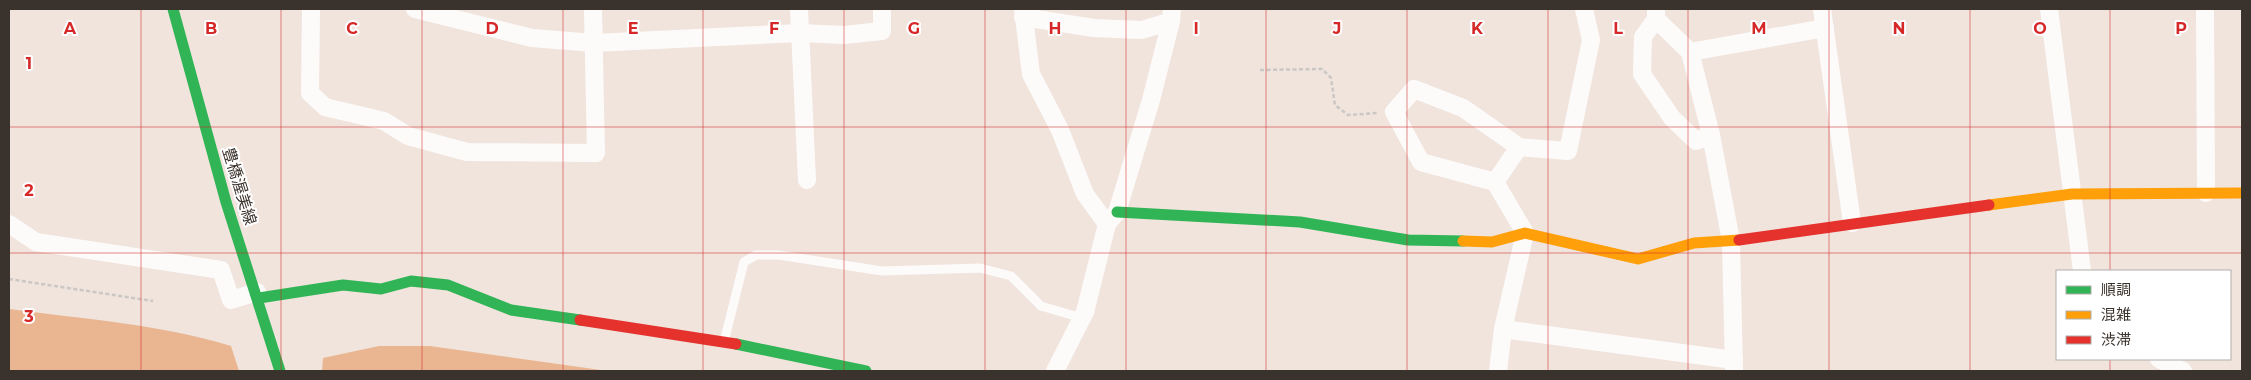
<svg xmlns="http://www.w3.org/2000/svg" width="2251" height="380" viewBox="0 0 2251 380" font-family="Montserrat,'Noto Sans JP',sans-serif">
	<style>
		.water { fill: #eab691 }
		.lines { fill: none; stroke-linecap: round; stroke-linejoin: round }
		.path { stroke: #cac7c5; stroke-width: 2.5; stroke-dasharray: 4 2.5; stroke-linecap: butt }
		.lane { stroke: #fdfbfa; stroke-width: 9 }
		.street { stroke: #fdfbfa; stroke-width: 18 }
		.fast { stroke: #30b455; stroke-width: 11 }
		.slow { stroke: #ff9f0a; stroke-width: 11 }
		.jam { stroke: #e5322d; stroke-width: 11 }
		.grid { fill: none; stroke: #d62828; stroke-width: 1; stroke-opacity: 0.55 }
		.labels { text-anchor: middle; stroke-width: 4; stroke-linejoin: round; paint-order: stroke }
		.street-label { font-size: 16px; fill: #3a322c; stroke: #fff }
		.grid-label { font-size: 16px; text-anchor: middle; font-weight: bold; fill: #d62828; stroke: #fff; stroke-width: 4; stroke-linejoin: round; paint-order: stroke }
	</style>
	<rect width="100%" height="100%" fill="#f0e4dd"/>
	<g class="water">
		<path d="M9,309C83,319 159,324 231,346L239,371H9Z"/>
		<polygon points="379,346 430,346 608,371 322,371 323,358"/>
	</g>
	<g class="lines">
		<g class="path">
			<polyline points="1260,70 1322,69 1331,78 1335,105 1348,115 1377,113"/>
			<polyline points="9,279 153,301"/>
		</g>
		<polyline class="lane" points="724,342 744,262 756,255 779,255 882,271 980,268 1011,276 1041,306 1082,318"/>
		<g class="street">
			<polyline points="311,9 310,93 325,107 384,121 408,136 467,152 596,153 593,9"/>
			<polyline points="415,9 532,38 594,43 800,33 844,35 882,31 882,9"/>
			<polyline points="799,9 807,180"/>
			<polyline points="1023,9 1031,74 1060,130 1085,194 1107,224"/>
			<polyline points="1656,9 1656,19 1690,52 1711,135 1731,241 1734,371"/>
			<polyline points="1822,9 1852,223"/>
			<polyline points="2049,9 2082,271"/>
			<polyline points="2205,9 2206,193"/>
			<polyline points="1023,17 1094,28 1142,30 1171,21"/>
			<polyline points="1656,19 1643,37 1642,74 1672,118 1696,141 1711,135"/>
			<polyline points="1690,52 1825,28"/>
			<polyline points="1495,182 1519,147"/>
			<polyline points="9,224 36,242 221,270 231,300 257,292"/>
			<polyline points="1503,329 1734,360"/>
			<polyline points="2159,359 2183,371"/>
			<polyline points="1055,371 1085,312 1107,224 1117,212 1151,100 1171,21 1172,9"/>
			<polyline points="1498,371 1503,329 1525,233 1495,182 1421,162 1394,112 1414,89 1463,108 1519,147 1568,151 1591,40 1584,9"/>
		</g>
		<g class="fast">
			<polyline points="173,9 226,202 280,371"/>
			<polyline points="1117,212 1300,222 1408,240 1463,241"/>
			<polyline points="259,298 343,285 381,289 411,281 448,285 511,310 580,320"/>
			<polyline points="736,344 866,371"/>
		</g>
		<g class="slow">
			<polyline points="1989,205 2072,194 2242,193"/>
			<polyline points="1463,241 1492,242 1525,233 1638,259 1694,243 1739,240"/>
		</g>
		<g class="jam">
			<polyline points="1739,240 1989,205"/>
			<polyline points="580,320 736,344"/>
		</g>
	</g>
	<path class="grid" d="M141,9V371M281,9V371M422,9V371M563,9V371M703,9V371M844,9V371M985,9V371M1126,9V371M1266,9V371M1407,9V371M1548,9V371M1688,9V371M1829,9V371M1970,9V371M2110,9V271M9,127H2242M9,253H2242M2110,359V371"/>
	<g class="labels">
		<g class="street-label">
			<text transform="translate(240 186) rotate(73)" y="6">豊橋渥美線</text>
		</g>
	</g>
	<g class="grid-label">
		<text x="70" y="34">A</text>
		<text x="211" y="34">B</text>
		<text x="352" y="34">C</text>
		<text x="492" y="34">D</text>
		<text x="633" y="34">E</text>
		<text x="774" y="34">F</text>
		<text x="914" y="34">G</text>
		<text x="1055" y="34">H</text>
		<text x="1196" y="34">I</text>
		<text x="1337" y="34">J</text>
		<text x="1477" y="34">K</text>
		<text x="1618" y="34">L</text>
		<text x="1759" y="34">M</text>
		<text x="1899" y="34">N</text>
		<text x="2040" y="34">O</text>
		<text x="2181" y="34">P</text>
		<text x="29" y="69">1</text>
		<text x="29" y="196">2</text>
		<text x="29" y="322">3</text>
	</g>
	<rect width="2251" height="380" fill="none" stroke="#3a322c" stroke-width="20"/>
	<rect x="2056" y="270" width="175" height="90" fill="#ffffff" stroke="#b0adab"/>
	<rect x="2066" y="286" width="25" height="8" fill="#30b455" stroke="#b0adab"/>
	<text x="2101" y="295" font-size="15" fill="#3a322c">順調</text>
	<rect x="2066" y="311" width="25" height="8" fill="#ff9f0a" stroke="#b0adab"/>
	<text x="2101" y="320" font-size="15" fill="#3a322c">混雑</text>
	<rect x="2066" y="336" width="25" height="8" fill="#e5322d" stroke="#b0adab"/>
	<text x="2101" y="345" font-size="15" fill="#3a322c">渋滞</text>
</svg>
